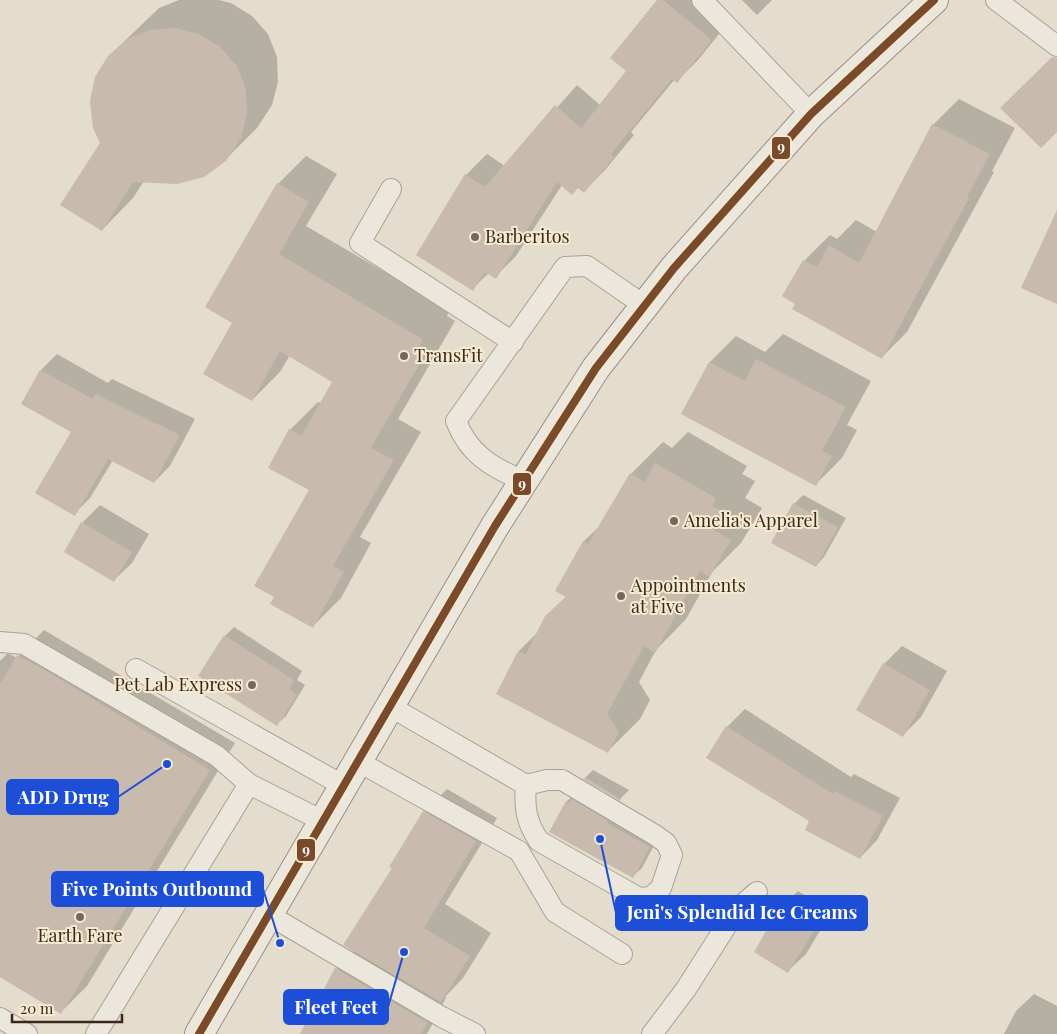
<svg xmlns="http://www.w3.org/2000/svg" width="1057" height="1034" viewBox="0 0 1057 1034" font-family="'Playfair Display',serif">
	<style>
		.shadow { fill: #0003 }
		.building { fill: #c8baac }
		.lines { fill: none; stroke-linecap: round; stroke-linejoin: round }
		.lane-casing { stroke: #a9a195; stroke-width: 22 }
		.secondary-casing { stroke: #999084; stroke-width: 30 }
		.lane { stroke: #ece7dd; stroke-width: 20 }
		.secondary { stroke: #ece7dd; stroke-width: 28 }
		.bus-1-casing { stroke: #f6ead0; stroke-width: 11 }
		.bus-1 { stroke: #7a4b2a; stroke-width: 8 }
		.poi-dot { fill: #74685a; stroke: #f6ead0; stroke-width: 2 }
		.labels { text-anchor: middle; stroke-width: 4; stroke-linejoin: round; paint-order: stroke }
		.poi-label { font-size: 18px; fill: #38291d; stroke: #f6ead0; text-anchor: start }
		.leader { fill: none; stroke: #1d4ed8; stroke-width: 2 }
		.callout-dot { fill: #1d4ed8; stroke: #f6ead0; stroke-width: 2 }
		.callout { fill: #1d4ed8; stroke: #1d4ed8; stroke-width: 2 }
		.callout-label { font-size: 19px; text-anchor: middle; font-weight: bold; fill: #fff }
		.line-badge { stroke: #f6ead0; stroke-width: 2 }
		.badge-label { font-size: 14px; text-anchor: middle; font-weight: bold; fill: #fff }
	</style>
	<rect width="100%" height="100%" fill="#e4dccc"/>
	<g class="shadow">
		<polygon points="179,0 219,0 231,3 252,16 268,34 277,57 278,82 272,105 257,128 225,160 144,181 133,198 102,230 102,143 109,56 159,8"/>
		<polygon points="659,0 710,0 732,18 698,60 677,81 675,79 631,132 634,135 605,170 584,191 579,187 562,185 516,256 495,277 489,273 472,289 466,175 487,154 505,166 577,85 600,105 627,71"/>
		<polygon points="742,0 772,0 757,15"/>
		<polygon points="959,99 1015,128 992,171 994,172 907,332 881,358 797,303 804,261 830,235 837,239 856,220 877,232 933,125"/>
		<polygon points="306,156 337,174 306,226 450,310 447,316 455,321 398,419 421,432 360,537 371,543 341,598 313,626 276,597 310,490 290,430 318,402 321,403 333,381 290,355 280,372 252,400 233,322 278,184"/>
		<polygon points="783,334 871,381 847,425 857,430 842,458 816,484 683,414 710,362 736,336 765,352"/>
		<polygon points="57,354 108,383 112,379 195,419 170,466 154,482 113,460 90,498 74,514 72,431 22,403 41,370"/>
		<polygon points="688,432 747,466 742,474 755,481 745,498 762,508 741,543 713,571 686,619 656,650 639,682 650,700 640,719 608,751 498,694 519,651 538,632 546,616 567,596 557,591 584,541 600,526 631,474 663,442 672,448"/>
		<polygon points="803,495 846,518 824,557 816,566 773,543 794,504"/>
		<polygon points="100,505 149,534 132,563 114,580 82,523"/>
		<polygon points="234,627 302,671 297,680 305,685 286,716 277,724 199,675 225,636"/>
		<polygon points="44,630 235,743 87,986 61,1012 0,975 0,661 8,653 17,658"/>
		<polygon points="902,646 947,671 921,717 903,735 858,709 884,664"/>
		<polygon points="745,709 851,777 854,774 900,798 877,840 860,858 811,821 727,727"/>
		<polygon points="593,770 629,790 620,799 585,778"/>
		<polygon points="447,789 497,818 445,904 491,933 463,978 445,997 446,998 427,1034 301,1034 336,969 355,950 393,868 424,812"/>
		<polygon points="576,793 658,838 642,868 633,876 551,832 567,801"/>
		<polygon points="798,891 832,911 806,954 788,971 756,952 780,908"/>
		<polygon points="1034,994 1057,1006 1057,1034 1004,1034 1016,1011"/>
	</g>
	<g class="building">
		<polygon points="657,0 663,0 712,40 677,83 672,79 611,154 614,157 584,193 578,188 572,195 557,182 496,279 485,272 473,291 416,255 465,174 485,187 555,105 581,128 626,71 610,58"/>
		<polygon points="175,28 199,34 220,47 237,66 246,89 247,114 241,138 226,161 204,177 177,184 133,182 102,231 60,205 100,143 93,128 90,101 95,77 108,56 127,39 150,30"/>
		<polygon points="1052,57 1057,58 1057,132 1041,148 1000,108"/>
		<polygon points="932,124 990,154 967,197 969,198 882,359 792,309 795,304 782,296 803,260 817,267 829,245 859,263"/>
		<polygon points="277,183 309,202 279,254 422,339 420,345 428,349 371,448 394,460 333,566 344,572 313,628 270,604 274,597 254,586 309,490 268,468 289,429 301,436 332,382 280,351 252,401 203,374 232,323 205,307"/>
		<polygon points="1057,210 1057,304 1021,288"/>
		<polygon points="756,359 846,407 822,451 832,456 816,486 681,414 709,362 745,381"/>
		<polygon points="40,370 93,399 95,394 180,435 154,483 108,459 75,516 35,493 71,432 21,404"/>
		<polygon points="655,463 716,498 712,506 724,513 714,530 731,540 709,577 700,571 655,653 644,646 607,714 619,732 608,753 496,694 518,651 526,654 545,616 566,597 555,591 583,541 588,544 630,473 645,482"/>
		<polygon points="793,503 838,527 816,567 771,543"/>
		<polygon points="81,522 132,552 114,582 64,552"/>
		<polygon points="224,635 294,680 289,689 297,695 277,726 198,676"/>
		<polygon points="17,655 50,673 210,770 61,1014 0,977 0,684"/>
		<polygon points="883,663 930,690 903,737 856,710"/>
		<polygon points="726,726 833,794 835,791 883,816 860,859 805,830 809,821 706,758"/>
		<polygon points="584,778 621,799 620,801 583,779"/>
		<polygon points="572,799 609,821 607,823 650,847 633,878 549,832 566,801 570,803"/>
		<polygon points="423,811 476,841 424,928 470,956 441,1002 343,945 392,868 389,867"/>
		<polygon points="779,908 815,929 788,973 754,952"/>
		<polygon points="335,968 428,1023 421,1034 300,1034"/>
	</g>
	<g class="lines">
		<defs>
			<g id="lane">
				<polyline points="702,0 811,114"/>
				<polyline points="996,0 1057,46"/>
				<polyline points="391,189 360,243 513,342"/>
				<path d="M523,481C492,467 469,455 456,421L565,267L587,266L645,306"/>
				<polyline points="0,642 24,644 217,756 249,784"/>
				<polyline points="136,669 344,786"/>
				<path d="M391,707L526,785L547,780H562L655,835L666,843L672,855L661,888L651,897L639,898L539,841C526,822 524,807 526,785"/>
				<polyline points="359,762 519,851 555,912 622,954"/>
				<polyline points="269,915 442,1017 475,1034"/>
				<polyline points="0,1018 27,1034"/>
				<polyline points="96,1034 249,784 323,821"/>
				<polyline points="652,1034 686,989 737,909 757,892"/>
			</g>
			<polyline id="secondary" points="199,1034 495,526 596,368 674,268 811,114 934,0"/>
		</defs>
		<use href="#lane" class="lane-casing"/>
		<use href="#secondary" class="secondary-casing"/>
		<use href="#lane" class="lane"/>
		<use href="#secondary" class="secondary"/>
		<defs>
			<polyline id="bus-1" points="199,1034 495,526 596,368 674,268 811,114 934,0"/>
		</defs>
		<use href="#bus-1" class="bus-1-casing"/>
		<use href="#bus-1" class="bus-1"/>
	</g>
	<g class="poi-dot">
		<circle cx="475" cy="237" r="5"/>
		<circle cx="404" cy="356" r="5"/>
		<circle cx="674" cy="521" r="5"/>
		<circle cx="621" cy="596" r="5"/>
		<circle cx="252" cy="685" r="5"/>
		<circle cx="80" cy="917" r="5"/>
	</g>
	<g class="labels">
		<g class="poi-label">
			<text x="485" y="243">Barberitos</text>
			<text x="414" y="362">TransFit</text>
			<text x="684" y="527">Amelia's Apparel</text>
			<text x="631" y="592">Appointments<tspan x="631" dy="21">at Five</tspan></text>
			<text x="242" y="691" text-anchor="end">Pet Lab Express</text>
			<text x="80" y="942" text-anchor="middle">Earth Fare</text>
		</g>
	</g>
	<path class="leader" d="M167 764L118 797M280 943L263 889M600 839L616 913M404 952L388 1007"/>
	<g class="callout-dot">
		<circle cx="167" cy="764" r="5"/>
		<circle cx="280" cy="943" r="5"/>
		<circle cx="600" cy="839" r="5"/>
		<circle cx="404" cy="952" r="5"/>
	</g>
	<g class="callout">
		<rect x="7" y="780" width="111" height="34" rx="5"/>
		<rect x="52" y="872" width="211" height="34" rx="5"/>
		<rect x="616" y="896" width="251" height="34" rx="5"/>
		<rect x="284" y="990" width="104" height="34" rx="5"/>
	</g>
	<g class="callout-label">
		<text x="63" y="804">ADD Drug</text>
		<text x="157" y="896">Five Points Outbound</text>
		<text x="742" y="919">Jeni's Splendid Ice Creams</text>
		<text x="336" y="1014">Fleet Feet</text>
	</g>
	<g class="line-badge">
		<rect x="771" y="136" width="20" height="24" rx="5" fill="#7a4b2a"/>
		<rect x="512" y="472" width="20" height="24" rx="5" fill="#7a4b2a"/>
		<rect x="296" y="838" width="20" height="24" rx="5" fill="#7a4b2a"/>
	</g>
	<g class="badge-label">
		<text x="781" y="152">9</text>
		<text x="522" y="489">9</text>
		<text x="306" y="855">9</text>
	</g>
	<path d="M12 1014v8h110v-8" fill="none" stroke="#38291d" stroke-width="2.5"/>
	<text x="20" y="1014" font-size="15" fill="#38291d" stroke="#f6ead0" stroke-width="4" paint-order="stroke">20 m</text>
</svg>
